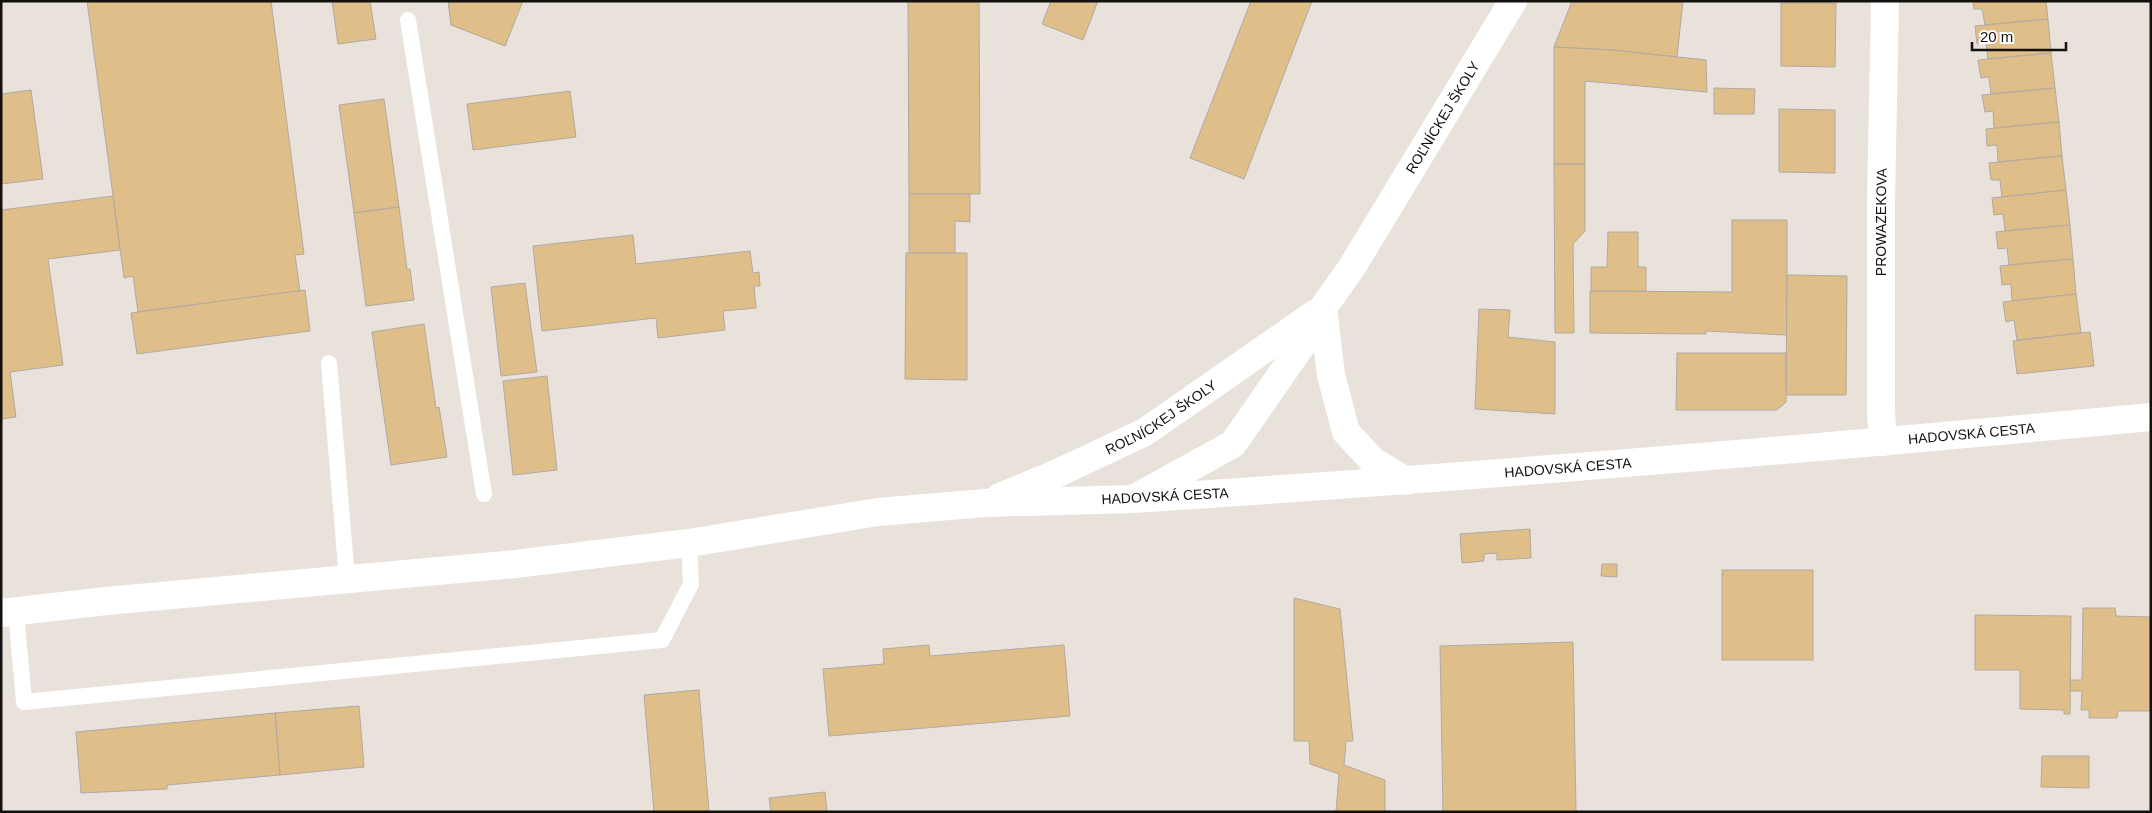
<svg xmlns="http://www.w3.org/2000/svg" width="2152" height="813" viewBox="0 0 2152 813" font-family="Helvetica,sans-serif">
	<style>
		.building { fill: #dfbe8a; stroke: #b0aaa2 }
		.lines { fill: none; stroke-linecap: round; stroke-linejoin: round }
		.lane { stroke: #fff; stroke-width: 16 }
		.street { stroke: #fff; stroke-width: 28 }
		.secondary { stroke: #fff; stroke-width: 28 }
		.labels { text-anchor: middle; stroke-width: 4.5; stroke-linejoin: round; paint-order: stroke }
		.street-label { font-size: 14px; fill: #13110e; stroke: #fff }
	</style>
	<rect width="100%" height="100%" fill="#e8e2da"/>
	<g class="building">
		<polygon points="87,1 271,1 304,254 295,255 300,291 138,312 133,276 124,278"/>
		<polygon points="332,1 370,1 376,39 338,44"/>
		<polygon points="448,1 523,1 505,46 451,25"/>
		<polygon points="908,1 979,1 980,194 909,194"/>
		<polygon points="1051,1 1098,1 1083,40 1042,24"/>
		<polygon points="1251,1 1312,1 1244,179 1190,158"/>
		<polygon points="1572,1 1683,1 1677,57 1612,50 1554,47"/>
		<polygon points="1973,1 2046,1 2048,19 1985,25 1982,9 1974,9"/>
		<polygon points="1781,3 1836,3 1835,67 1781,66"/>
		<polygon points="2048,19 2051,53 1988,59 1986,42 1977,44 1975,26"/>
		<polygon points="1554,47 1612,50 1706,60 1707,92 1585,81 1585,164 1554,164"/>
		<polygon points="2051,53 2055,88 1991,94 1989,77 1981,78 1978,60"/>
		<polygon points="1714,88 1755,89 1754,114 1714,114"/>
		<polygon points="2055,88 2059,122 1994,128 1993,111 1985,112 1982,95"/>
		<polygon points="31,90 43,179 1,184 1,94"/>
		<polygon points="570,91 576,137 473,150 467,104"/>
		<polygon points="384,99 399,207 354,213 339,105"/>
		<polygon points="1779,109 1835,110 1835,173 1779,172"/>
		<polygon points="2059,122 2062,156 1998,162 1997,145 1987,146 1986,129"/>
		<polygon points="2062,156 2066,190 2002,197 2000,180 1991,180 1989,163"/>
		<polygon points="1554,164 1585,164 1585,231 1573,244 1574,333 1555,333"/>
		<polygon points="2066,190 2070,225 2005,231 2003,214 1994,215 1992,198"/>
		<polygon points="909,194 970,194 970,222 955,221 955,253 909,253"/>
		<polygon points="113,196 120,250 48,259 63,365 10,372 16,417 1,419 1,210"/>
		<polygon points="399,207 407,269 410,269 414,300 366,306 354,213"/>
		<polygon points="1732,220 1787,220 1787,335 1706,331 1706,334 1590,333 1590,291 1732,292"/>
		<polygon points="2070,225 2073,259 2009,265 2007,248 1998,249 1996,232"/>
		<polygon points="1608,232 1638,232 1638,267 1646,267 1646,291 1591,291 1591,267 1607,267"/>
		<polygon points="633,235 636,264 750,251 753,273 759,272 760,286 754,286 756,308 723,311 725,330 658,338 656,318 542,331 533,246"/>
		<polygon points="906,253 967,253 967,380 905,379"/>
		<polygon points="2073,259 2076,294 2012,301 2011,284 2002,285 2000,266"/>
		<polygon points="1787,275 1847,276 1846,395 1786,395"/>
		<polygon points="525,283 537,372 501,376 491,287"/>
		<polygon points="305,290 310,331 137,354 131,313"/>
		<polygon points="2076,294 2081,333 2017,340 2014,320 2006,322 2003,302"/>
		<polygon points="1479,309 1510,310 1508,337 1555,342 1555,414 1475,409"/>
		<polygon points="424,324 436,408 439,407 447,457 391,465 372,332"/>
		<polygon points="2090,332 2094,366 2017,374 2013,341"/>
		<polygon points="1677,353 1786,353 1786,402 1777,410 1676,410"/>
		<polygon points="547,376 557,470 513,475 503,381"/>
		<polygon points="1530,529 1531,558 1497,560 1497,553 1484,554 1484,561 1462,563 1460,534"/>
		<polygon points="1602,564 1617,564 1617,577 1601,576"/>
		<rect x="1722" y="570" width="91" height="90"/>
		<polygon points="1294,598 1340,609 1353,741 1346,741 1344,765 1385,780 1385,812 1336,812 1339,774 1310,764 1309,741 1294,741"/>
		<polygon points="2083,608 2115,608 2116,616 2151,617 2151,711 2118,711 2117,718 2089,718 2089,710 2081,710 2082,691 2070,691 2070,680 2082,680"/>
		<polygon points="1975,615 2071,616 2070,714 2064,714 2064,710 2020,709 2020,670 1975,670"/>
		<polygon points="1573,642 1576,812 1443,812 1440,646"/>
		<polygon points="929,645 930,656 1064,645 1070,716 829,736 823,669 884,664 883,649"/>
		<polygon points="699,690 709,812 654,812 644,695"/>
		<polygon points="359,706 364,767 280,775 275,713"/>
		<polygon points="275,713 280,775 167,785 167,789 81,793 76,732"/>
		<polygon points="2042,756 2089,756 2089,788 2041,787"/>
		<polygon points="825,792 827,812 771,812 769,798"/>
	</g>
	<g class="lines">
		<g class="lane">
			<polyline points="408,20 484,494"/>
			<polyline points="329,363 347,579"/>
			<polyline points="16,612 24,702 662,640 691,584 689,543"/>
		</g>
		<g class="street">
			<polyline points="1323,308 1331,375 1346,432 1373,461 1406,481"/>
			<path id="s1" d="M1883,442L1881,412V201L1885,1"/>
			<path id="s2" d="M1133,499C1473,477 1812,449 2151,417"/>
		</g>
		<g class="secondary">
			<path id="s3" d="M1000,497L1058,473L1145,432L1316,313"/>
			<path id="s4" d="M1,613L106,601L515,564L689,543L878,512L985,503L1133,499L1233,444L1308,336L1323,308L1352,267L1513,1"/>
		</g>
	</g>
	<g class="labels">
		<g class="street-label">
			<text dy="5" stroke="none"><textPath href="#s4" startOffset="1641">ROĽNÍCKEJ ŠKOLY</textPath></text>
			<text dy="5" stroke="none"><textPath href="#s1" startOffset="220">PROWAZEKOVA</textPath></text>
			<text dy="5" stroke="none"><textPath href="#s3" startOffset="180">ROĽNÍCKEJ ŠKOLY</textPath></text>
			<text dy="5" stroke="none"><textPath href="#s2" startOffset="841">HADOVSKÁ CESTA</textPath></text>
			<text dy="5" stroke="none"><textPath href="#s2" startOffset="436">HADOVSKÁ CESTA</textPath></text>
			<text transform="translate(1165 496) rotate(-3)" y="5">HADOVSKÁ CESTA</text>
		</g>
	</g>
	<rect width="2152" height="813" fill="none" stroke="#13110e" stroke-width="5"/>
	<path d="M1972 42v8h94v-8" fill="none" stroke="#13110e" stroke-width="2.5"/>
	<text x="1980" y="42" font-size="15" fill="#13110e" stroke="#ffffff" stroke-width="4" paint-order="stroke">20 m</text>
</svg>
